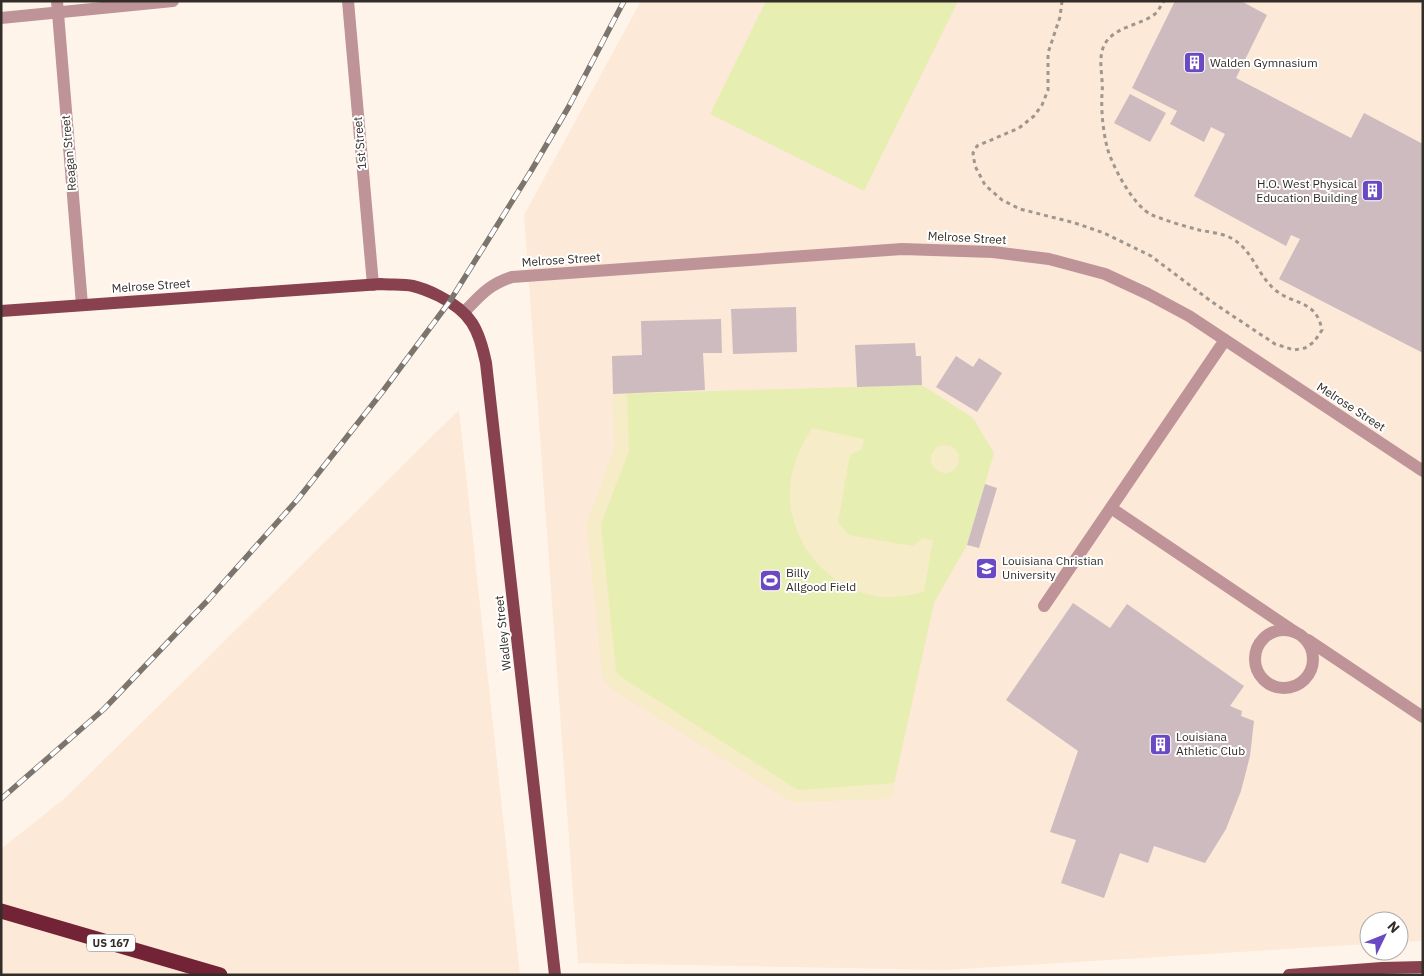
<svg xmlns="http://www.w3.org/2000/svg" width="1424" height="976" viewBox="0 0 1424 976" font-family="'IBM Plex Sans',sans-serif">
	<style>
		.built { fill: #fde9d7 }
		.green { fill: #e6eeb2 }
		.sand { fill: #f6ecc7 }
		.building { fill: #cdbbc0 }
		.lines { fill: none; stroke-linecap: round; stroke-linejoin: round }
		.path { stroke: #9f978f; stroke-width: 3; stroke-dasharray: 4 4; stroke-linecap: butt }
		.minor { stroke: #be9499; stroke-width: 12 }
		.major { stroke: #88424f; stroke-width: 12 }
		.highway { stroke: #722336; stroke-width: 15 }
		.rail-casing { stroke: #7c756e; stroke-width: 5.5 }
		.rail { stroke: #fff; stroke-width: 4; stroke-dasharray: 11; stroke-linecap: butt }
		.labels { text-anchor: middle; stroke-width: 4; stroke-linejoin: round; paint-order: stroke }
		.shield { fill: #fff; stroke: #706c68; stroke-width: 1 }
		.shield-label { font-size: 11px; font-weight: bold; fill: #322d28 }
		.poi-label { font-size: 12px; fill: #322d28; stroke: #fff; text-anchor: start }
		.street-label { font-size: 12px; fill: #322d28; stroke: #fff }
	</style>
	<rect width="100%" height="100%" fill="#fff4ea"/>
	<g class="built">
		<polygon points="641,1 1423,1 1423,941 1399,942 1399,921 1369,921 1369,944 946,970 578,963 524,215"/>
		<polygon points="459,410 520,975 1,975 1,849 65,798"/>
	</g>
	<g class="green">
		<polygon points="766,1 958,1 864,191 710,114"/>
		<polygon points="922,385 973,418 994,453 967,545 934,603 891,798 793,802 611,688 603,677 587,524 615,448 613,394"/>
	</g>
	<g class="sand">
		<polygon points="627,393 629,451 601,524 616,671 621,677 798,790 895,783 891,798 793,802 611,688 603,677 587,524 615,448 613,394"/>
		<path d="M812,428L864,439L862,449L850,455L838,522L849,535L913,546L923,538L933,540L924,592C912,595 899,597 886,597C825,594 779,532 792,473C795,457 804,442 812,428Z"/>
		<circle cx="945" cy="459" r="14"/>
	</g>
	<g class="building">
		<polygon points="1175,1 1241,1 1267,15 1236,78 1351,138 1364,113 1423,144 1423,353 1279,279 1300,239 1291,235 1286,246 1194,196 1225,134 1211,127 1204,142 1170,124 1177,111 1132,88"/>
		<polygon points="1130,94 1166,113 1150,142 1114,123"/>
		<polygon points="796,307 797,352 733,354 731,309"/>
		<polygon points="721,319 722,353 703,353 705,390 613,394 612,356 642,355 641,321"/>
		<polygon points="915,343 916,356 921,356 922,385 857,387 855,345"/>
		<polygon points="956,356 973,367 979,358 1002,373 977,412 936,387"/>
		<polygon points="985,484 997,488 979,548 967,545"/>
		<polygon points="1073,603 1110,628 1127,604 1244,686 1230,706 1242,711 1241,716 1254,721 1250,756 1241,791 1226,829 1205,863 1154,846 1148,863 1120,853 1104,898 1061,883 1076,840 1050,832 1078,751 1006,700"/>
	</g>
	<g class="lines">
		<path class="path" d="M1062,1L1060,17L1048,53V90L1042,105L1034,116L1019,128L977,146L973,153L975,166L985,185L1002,200L1020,209L1075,223L1104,233L1151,256L1212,302L1275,344L1294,350L1305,348L1314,342L1322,330C1316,298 1292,306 1273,288C1256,272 1251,247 1229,237C1220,233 1209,232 1199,230C1184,226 1167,221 1152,215C1134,207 1112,166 1107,147C1103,130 1101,111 1102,94C1104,77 1096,57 1106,42C1117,26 1141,25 1155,14C1159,10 1161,5 1164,1"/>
		<g class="minor">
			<polyline points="57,1 82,305"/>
			<polyline points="348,1 373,285"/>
			<polyline points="1,18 173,1"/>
			<path d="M464,312C481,295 488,285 512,277L902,249L993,252L1049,259L1105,274L1148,294L1189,316L1423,471"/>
			<polyline points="1111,508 1295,632"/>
			<polyline points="1044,606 1225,340"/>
			<circle cx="1284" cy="659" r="29"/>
			<polyline points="1308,640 1423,717"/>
		</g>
		<g class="major">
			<path d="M1,311L381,284C392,285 403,284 413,286C422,288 431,292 439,296C471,312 479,329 486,363L555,975"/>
			<polyline points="1289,975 1382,968 1423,967"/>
		</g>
		<polyline class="highway" points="1,911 220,975"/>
		<defs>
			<polyline id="rail" points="1,799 104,709 209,599 298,499 383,391 450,301 531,171 568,108 624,1"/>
		</defs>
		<use href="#rail" class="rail-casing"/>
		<use href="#rail" class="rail"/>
	</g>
	<defs>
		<symbol id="building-square" viewBox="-11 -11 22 22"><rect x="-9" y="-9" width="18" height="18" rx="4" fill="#6a49c2" stroke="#fff"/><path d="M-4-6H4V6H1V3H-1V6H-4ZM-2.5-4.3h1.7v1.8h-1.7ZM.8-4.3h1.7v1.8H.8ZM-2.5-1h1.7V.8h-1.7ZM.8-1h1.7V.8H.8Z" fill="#fff"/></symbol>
		<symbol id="university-square" viewBox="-11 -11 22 22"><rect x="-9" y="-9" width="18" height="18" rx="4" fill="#6a49c2" stroke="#fff"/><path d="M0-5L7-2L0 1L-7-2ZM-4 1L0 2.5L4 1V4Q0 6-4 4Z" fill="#fff"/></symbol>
		<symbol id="stadium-square" viewBox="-11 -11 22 22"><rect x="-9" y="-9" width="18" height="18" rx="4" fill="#6a49c2" stroke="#fff"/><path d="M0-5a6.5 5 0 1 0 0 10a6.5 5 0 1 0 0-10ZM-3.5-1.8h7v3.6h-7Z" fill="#fff"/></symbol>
	</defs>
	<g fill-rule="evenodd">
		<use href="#building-square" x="1182" y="50" width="25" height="25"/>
		<use href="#building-square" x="1360" y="178" width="25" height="25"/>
		<use href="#university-square" x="974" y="556" width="25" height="25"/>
		<use href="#stadium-square" x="758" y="568" width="25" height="25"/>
		<use href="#building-square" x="1148" y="732" width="25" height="25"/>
	</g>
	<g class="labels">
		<rect class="shield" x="87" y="934.5" width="48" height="17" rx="4"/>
		<g class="shield-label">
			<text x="111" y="947">US 167</text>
		</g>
		<g class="poi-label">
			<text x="1210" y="67">Walden Gymnasium</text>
			<text x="1357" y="188" text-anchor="end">H.O. West Physical<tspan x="1357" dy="14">Education Building</tspan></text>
			<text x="1002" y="565">Louisiana Christian<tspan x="1002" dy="14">University</tspan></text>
			<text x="786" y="577">Billy<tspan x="786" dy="14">Allgood Field</tspan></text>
			<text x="1176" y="741">Louisiana<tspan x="1176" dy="14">Athletic Club</tspan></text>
		</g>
		<g class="street-label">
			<text transform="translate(360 143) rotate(-95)" y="4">1st Street</text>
			<text transform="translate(69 153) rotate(-95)" y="4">Reagan Street</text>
			<text transform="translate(967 238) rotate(3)" y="4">Melrose Street</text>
			<text transform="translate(561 260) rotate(-4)" y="4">Melrose Street</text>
			<text transform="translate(151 286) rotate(-4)" y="4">Melrose Street</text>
			<text transform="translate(1351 407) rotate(33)" y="4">Melrose Street</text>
			<text transform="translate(503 633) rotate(-96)" y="4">Wadley Street</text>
		</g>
	</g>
	<rect width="1424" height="976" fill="none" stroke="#322d28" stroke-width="5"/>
	<g transform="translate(1384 936) rotate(47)"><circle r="24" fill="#ffffff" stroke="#adaba9"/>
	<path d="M0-4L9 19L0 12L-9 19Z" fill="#6a49c2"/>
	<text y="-8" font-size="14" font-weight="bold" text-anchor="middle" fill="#322d28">N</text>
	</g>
</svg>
